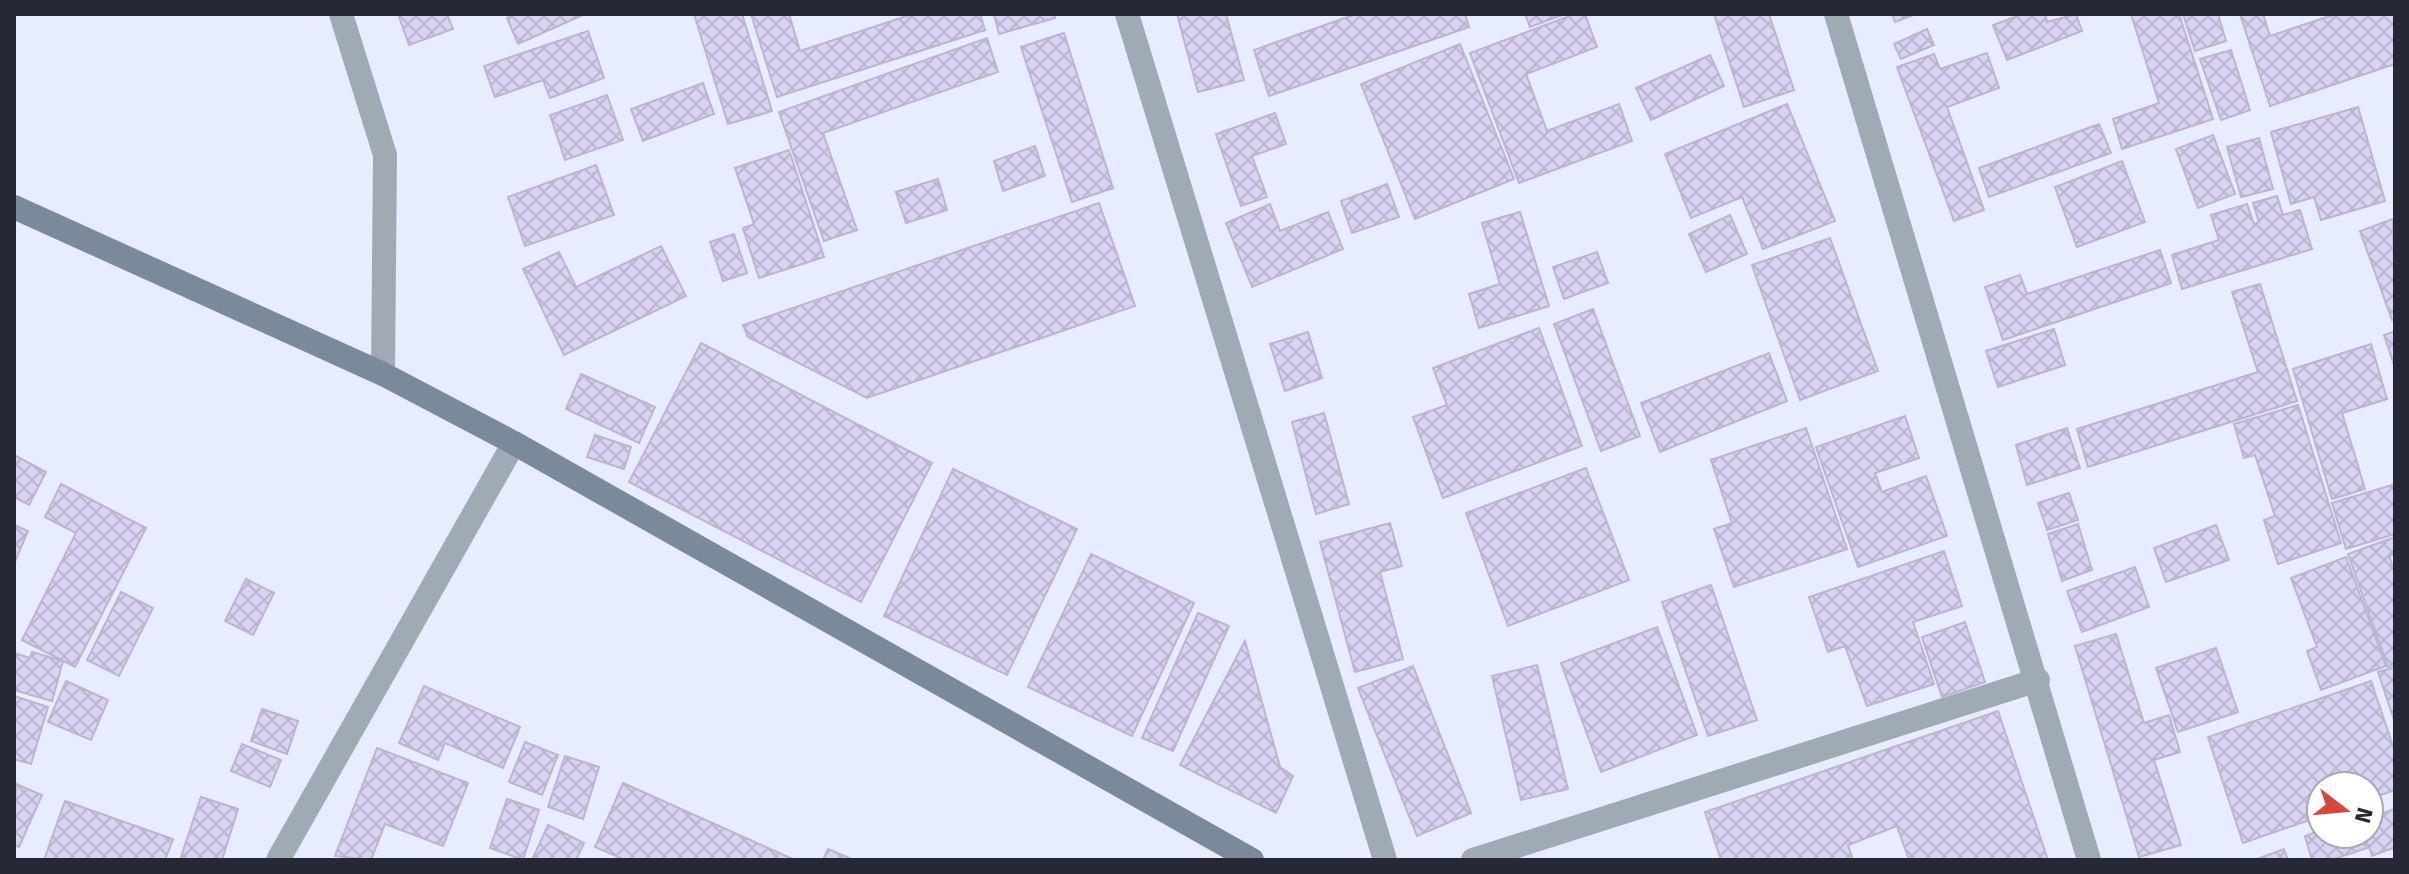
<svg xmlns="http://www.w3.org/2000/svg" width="2409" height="874" viewBox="0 0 2409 874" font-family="'Fira Sans',sans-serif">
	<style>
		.building { fill: url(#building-cross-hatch); stroke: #bbb4d2; stroke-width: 2 }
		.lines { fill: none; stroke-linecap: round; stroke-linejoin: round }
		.minor { stroke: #a0aab5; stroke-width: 24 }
		.secondary { stroke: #7b8a9a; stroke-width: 24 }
	</style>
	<defs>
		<pattern id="building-cross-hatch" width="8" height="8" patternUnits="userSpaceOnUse" patternTransform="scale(2)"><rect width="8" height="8" fill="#dad2f2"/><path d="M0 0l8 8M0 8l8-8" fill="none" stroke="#bbb4d0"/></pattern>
	</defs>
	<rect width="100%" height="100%" fill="#e7ecff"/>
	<g class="building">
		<polygon points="398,14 447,14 453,29 409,45"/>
		<polygon points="516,14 585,14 518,44 507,18"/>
		<polygon points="694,14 742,14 772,111 728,124"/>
		<polygon points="751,14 789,14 800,51 913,14 980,14 985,30 777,97"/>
		<polygon points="994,14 1054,14 1055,18 999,34"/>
		<polygon points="1177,14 1226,14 1244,80 1198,92"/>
		<polygon points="1356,14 1465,14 1469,27 1269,96 1254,50"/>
		<polygon points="1525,14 1565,14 1530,27"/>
		<polygon points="1575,14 1585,14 1597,47 1526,74 1547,131 1619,104 1632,141 1519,183 1470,53"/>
		<polygon points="1714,14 1769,14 1794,90 1744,107"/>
		<polygon points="1892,14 1916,14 1895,22"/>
		<polygon points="2023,14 2045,14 2047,22 2076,14 2082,31 2007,60 1993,25"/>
		<polygon points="2131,14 2179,14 2213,119 2122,149 2113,119 2159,103"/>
		<polygon points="2183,14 2218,14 2226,41 2195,51"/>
		<polygon points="2240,14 2263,14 2270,36 2336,14 2395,14 2395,64 2270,106"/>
		<polygon points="1927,29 1934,45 1901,59 1894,44"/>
		<polygon points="588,31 604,78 550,98 543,80 495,97 484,66"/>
		<polygon points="1064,33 1113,188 1072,202 1021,47"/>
		<polygon points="987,38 998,72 823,133 857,230 824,241 779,112"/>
		<polygon points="1460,44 1514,179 1415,219 1361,84"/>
		<polygon points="2231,50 2250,110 2221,120 2200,59"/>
		<polygon points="1987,53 1999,88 1947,107 1984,210 1954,221 1897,67 1934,54 1940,69"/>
		<polygon points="1710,55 1724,86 1651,120 1636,88"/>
		<polygon points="703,83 714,114 643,141 631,109"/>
		<polygon points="607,95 623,140 565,160 550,115"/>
		<polygon points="1787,104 1835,221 1763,249 1742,197 1691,218 1665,154"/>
		<polygon points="2358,107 2385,201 2321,220 2314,197 2291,204 2271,132"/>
		<polygon points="1275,113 1286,144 1252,156 1267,197 1241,206 1216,134"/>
		<polygon points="2099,124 2111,153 1989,197 1979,168"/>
		<polygon points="2213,135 2235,194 2198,208 2176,149"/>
		<polygon points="2259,138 2273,189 2241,197 2227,147"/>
		<polygon points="1035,146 1045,176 1003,191 994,161"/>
		<polygon points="789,150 824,257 759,278 743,228 754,224 735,168"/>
		<polygon points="2122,161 2145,222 2077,247 2055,187"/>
		<polygon points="596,165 614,215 525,246 508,197"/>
		<polygon points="938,179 947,210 906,223 896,192"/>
		<polygon points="1387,184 1399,217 1352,233 1341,201"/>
		<polygon points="2277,196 2283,215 2300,210 2312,249 2182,289 2172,255 2219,240 2211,215 2247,204 2254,224 2259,222 2253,203"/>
		<polygon points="1099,203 1135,306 867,398 748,337 743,325"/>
		<polygon points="1270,204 1280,231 1328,212 1343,249 1252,287 1226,223"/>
		<polygon points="1520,212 1549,306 1479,328 1469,294 1500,284 1482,223"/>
		<polygon points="1730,215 1747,254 1706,272 1689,234"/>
		<polygon points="2393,219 2395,319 2392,320 2360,231"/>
		<polygon points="734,234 747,273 723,281 710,242"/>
		<polygon points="1830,238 1878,371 1800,400 1752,265"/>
		<polygon points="661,246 686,296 564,355 523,269 559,252 576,287"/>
		<polygon points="2160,250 2171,283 2003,340 1985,287 2020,275 2027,294"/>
		<polygon points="1597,252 1608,283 1564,299 1553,267"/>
		<polygon points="2260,284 2297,401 2088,467 2077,429 2258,372 2232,292"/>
		<polygon points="1593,309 1640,436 1601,451 1554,324"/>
		<polygon points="1539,328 1582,446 1443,498 1413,417 1447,405 1433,368"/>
		<polygon points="2054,329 2065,365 1998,387 1986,351"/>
		<polygon points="2395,331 2395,368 2384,335"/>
		<polygon points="1308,332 1322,378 1285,391 1270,344"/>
		<polygon points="701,343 932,463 861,602 629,482"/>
		<polygon points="2371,344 2387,399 2342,413 2365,489 2332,499 2293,369"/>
		<polygon points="1769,353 1787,401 1660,452 1641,403"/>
		<polygon points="581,374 655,407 639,443 566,409"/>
		<polygon points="2298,405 2341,543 2278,564 2264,520 2275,516 2255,455 2244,458 2234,424"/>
		<polygon points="1324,413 1349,504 1316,514 1292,422"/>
		<polygon points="1905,416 1919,458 1875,473 1882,492 1926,476 1947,536 1858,567 1816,447"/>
		<polygon points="1806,428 1847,549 1734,587 1714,529 1732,523 1711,460"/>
		<polygon points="2067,428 2080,468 2027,485 2016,445"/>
		<polygon points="595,435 631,447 624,469 587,457"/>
		<polygon points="14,455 46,472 29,505 14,497"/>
		<polygon points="1586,468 1629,580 1508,626 1466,513"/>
		<polygon points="953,469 1077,529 1007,675 884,616"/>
		<polygon points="61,484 146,528 75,667 22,640 76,533 45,517"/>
		<polygon points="2395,484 2395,534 2346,549 2332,503"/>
		<polygon points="2069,493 2078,520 2047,530 2038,503"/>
		<polygon points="1390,523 1402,566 1380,572 1403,659 1355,672 1320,542"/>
		<polygon points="2078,524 2092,570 2062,581 2048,534"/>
		<polygon points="14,525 28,531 14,564"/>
		<polygon points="2216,525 2229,560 2166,582 2154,548"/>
		<polygon points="2395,537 2395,554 2389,556 2395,573 2395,664 2388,667 2348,554"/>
		<polygon points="1944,551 1962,606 1913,622 1934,684 1867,706 1845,646 1828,652 1809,597"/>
		<polygon points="1091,554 1194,603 1132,736 1028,687"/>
		<polygon points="2346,557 2386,666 2321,690 2307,651 2317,647 2291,578"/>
		<polygon points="2135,567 2149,607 2082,632 2067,591"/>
		<polygon points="246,579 274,593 253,635 225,621"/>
		<polygon points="1711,585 1757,720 1708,736 1662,602"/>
		<polygon points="121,592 153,608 119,676 87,660"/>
		<polygon points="1198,613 1229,626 1173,751 1142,738"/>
		<polygon points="1965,622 1985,682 1942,697 1922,637"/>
		<polygon points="1657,627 1697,735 1601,772 1561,663"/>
		<polygon points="2116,634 2144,723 2169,715 2180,752 2154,760 2181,845 2139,857 2075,646"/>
		<polygon points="1245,641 1280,767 1293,776 1276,813 1180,765"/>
		<polygon points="2216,648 2238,712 2178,732 2156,668"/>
		<polygon points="32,652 63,661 52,701 14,690 14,653 30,658"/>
		<polygon points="1537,665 1568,789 1521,800 1492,676"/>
		<polygon points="1413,666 1471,813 1417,836 1358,688"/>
		<polygon points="2395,667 2395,723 2378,672"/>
		<polygon points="66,681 108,700 91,740 48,722"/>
		<polygon points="2371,681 2395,752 2395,790 2369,799 2369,786 2321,786 2321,816 2243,843 2208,737"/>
		<polygon points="424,686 520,727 503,768 445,743 438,760 399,743"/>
		<polygon points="14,696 48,707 31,764 14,759"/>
		<polygon points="262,709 298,721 287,754 251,741"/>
		<polygon points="1998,711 2048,860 1909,860 1897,826 1848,845 1853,860 1721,860 1705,812"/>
		<polygon points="525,742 558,755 542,795 509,782"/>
		<polygon points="242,744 281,760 270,787 231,771"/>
		<polygon points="377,748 468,783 443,846 385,824 371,860 335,856"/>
		<polygon points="565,756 599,767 583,819 548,807"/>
		<polygon points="623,783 795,860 625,860 595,847"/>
		<polygon points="16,784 42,795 19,847 14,845"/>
		<polygon points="201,797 238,809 222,860 180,860"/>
		<polygon points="507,799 539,810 523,860 490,848"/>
		<polygon points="65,801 173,839 165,860 44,860"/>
		<polygon points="2395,809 2395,854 2393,848 2372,856 2364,834 2369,834 2369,818"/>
		<polygon points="548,825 584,843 576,860 532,860"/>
		<polygon points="2321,830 2321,834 2362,834 2367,848 2331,860 2312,860 2305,836"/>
		<polygon points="828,849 854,860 823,860"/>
		<polygon points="2284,849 2288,860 2254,860"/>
	</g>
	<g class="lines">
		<g class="minor">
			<polyline points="341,14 385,155 383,374"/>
			<polyline points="1127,14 1385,860"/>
			<polyline points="1836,14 2089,860"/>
			<polyline points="278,860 514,443"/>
			<polyline points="1473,860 2038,680"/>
		</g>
		<polyline class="secondary" points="14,207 383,374 514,443 1252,860"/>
	</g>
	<rect width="2409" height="874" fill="none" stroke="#262935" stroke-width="32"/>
	<g transform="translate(2345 810) rotate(106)"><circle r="38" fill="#ffffff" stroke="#a8a9ae" stroke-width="2"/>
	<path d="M0-6L14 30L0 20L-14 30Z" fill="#d5473c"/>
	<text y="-12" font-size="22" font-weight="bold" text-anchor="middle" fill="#262935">N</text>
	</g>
</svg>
